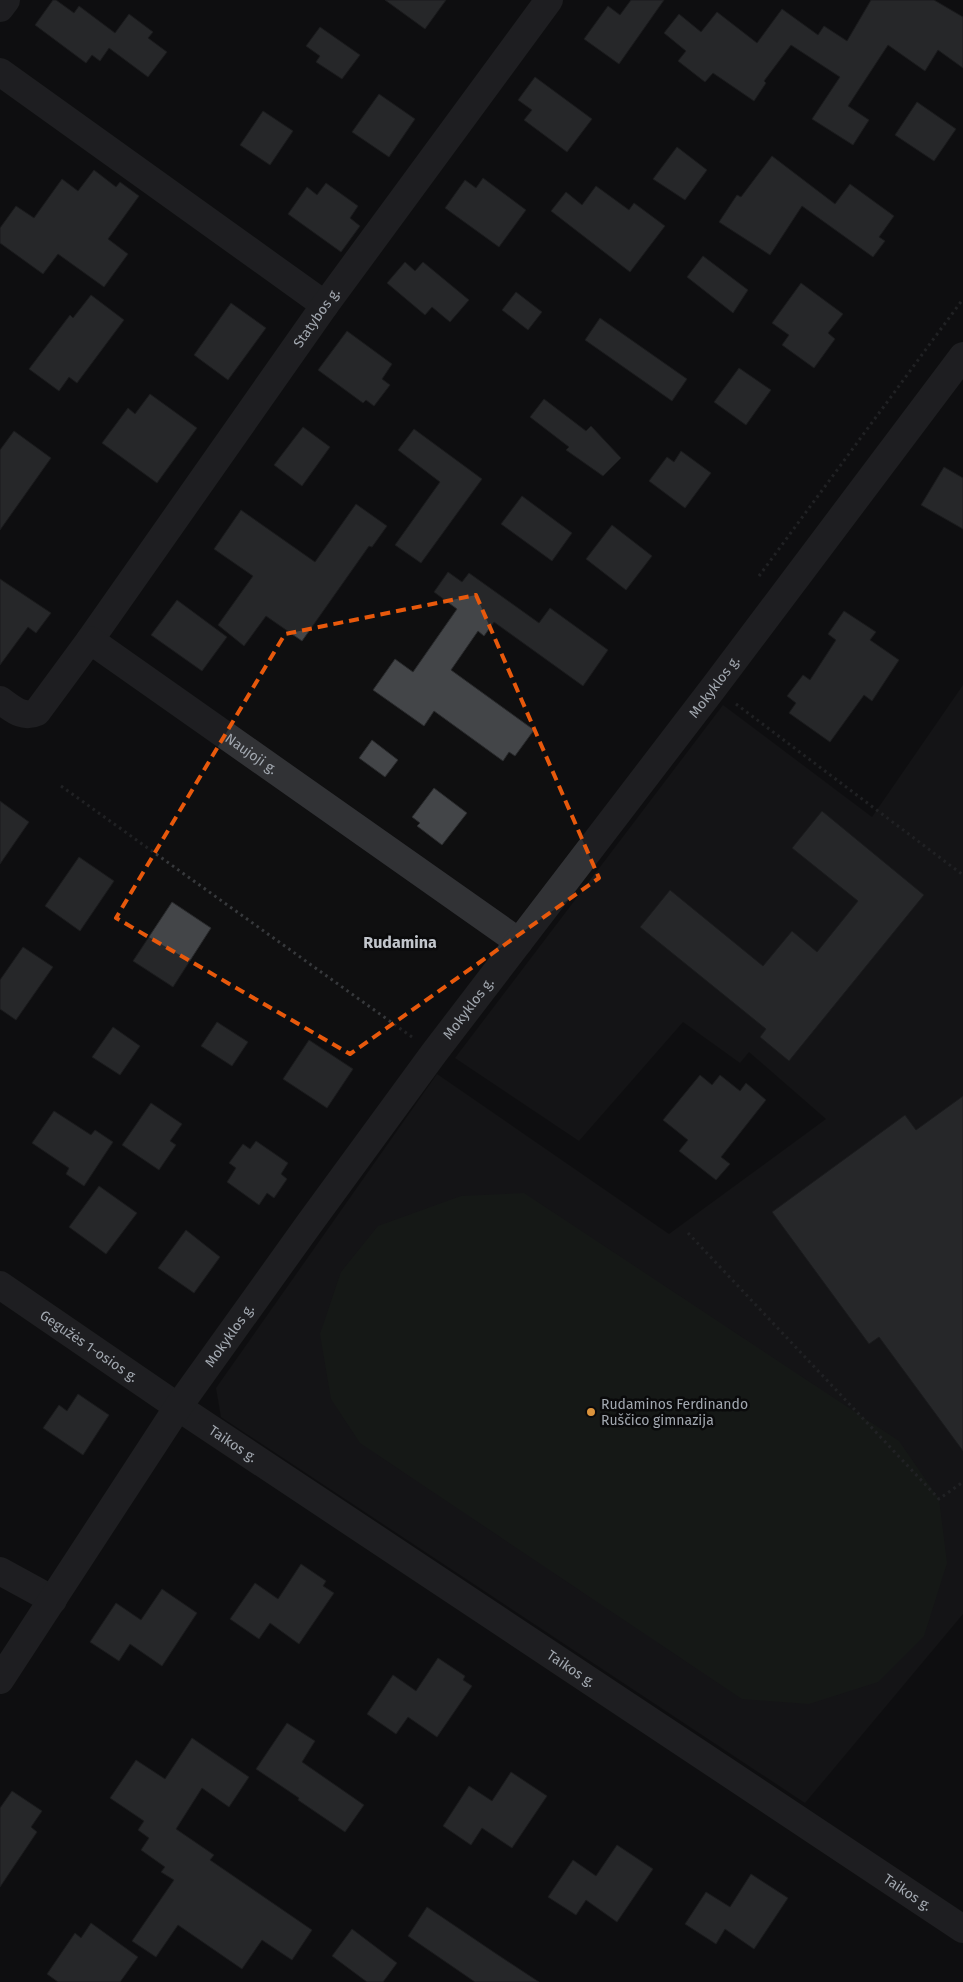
<svg xmlns="http://www.w3.org/2000/svg" width="963" height="1982" viewBox="0 0 963 1982" font-family="'Fira Sans',sans-serif">
	<style>
		.built { fill: #1b1b1d }
		.green { fill: #1e241e }
		.building { fill: #434548; stroke: #292a2c }
		.lines { fill: none; stroke-linecap: round; stroke-linejoin: round }
		.path { stroke: #37393c; stroke-width: 3; stroke-dasharray: 2.5 4; stroke-linecap: butt }
		.minor { stroke: #313235; stroke-width: 28 }
		.marked { fill: none; stroke: #e8590c; stroke-width: 4; stroke-dasharray: 10 6; stroke-linejoin: round }
		.poi-dot { fill: #dc943c; stroke: #0a0a0b; stroke-width: 2 }
		.labels { text-anchor: middle; stroke-width: 5; stroke-linejoin: round; paint-order: stroke }
		.street-label { font-size: 14px; fill: #a2a8b0; stroke: #0a0a0b }
		.poi-label { font-size: 14px; fill: #a2a8b0; stroke: #0a0a0b; text-anchor: start }
		.quarter-label { font-size: 16px; font-weight: bold; fill: #c2c6cc; stroke: #0a0a0b }
	</style>
	<rect width="100%" height="100%" fill="#0f0f10"/>
	<polygon class="built" points="963,685 963,1614 805,1803 221,1417 216,1388 437,1074 669,1234 826,1119 749,1052 740,1063 683,1022 579,1141 455,1058 723,705 872,817"/>
	<polygon class="green" points="524,1193 899,1441 939,1499 947,1563 924,1636 878,1682 809,1704 742,1699 360,1443 331,1399 320,1334 341,1272 378,1226 461,1196"/>
	<g class="building">
		<polygon points="53,0 56,0 74,13 79,6 115,33 129,14 153,32 148,38 167,52 148,77 109,48 100,61 92,55 86,63 35,25"/>
		<polygon points="385,0 446,0 425,29"/>
		<polygon points="631,0 664,0 619,64 584,39 608,6 620,15"/>
		<polygon points="871,0 934,0 963,17 963,68 938,50 925,71 888,45 848,106 869,120 853,145 812,119 840,77 791,45 764,81 766,83 754,101 713,73 705,82 678,61 686,51 664,33 679,14 701,32 717,12 757,43 782,9 818,35 824,26 847,41"/>
		<polygon points="320,27 360,55 342,79 316,62 320,56 306,46"/>
		<polygon points="535,77 592,119 567,152 524,120 532,110 518,100"/>
		<polygon points="379,94 415,119 389,157 352,132"/>
		<polygon points="917,102 956,129 934,161 895,135"/>
		<polygon points="263,111 293,131 270,165 240,145"/>
		<polygon points="677,147 707,170 685,200 653,179"/>
		<polygon points="772,156 835,204 850,184 894,216 879,237 885,241 873,257 802,206 770,255 719,222 737,195 741,197"/>
		<polygon points="94,170 116,187 120,182 139,196 108,239 128,254 104,287 58,254 43,274 0,243 0,228 16,206 34,218 62,179 78,191"/>
		<polygon points="483,178 526,210 499,247 445,208 465,180 476,188"/>
		<polygon points="326,183 358,206 350,218 360,226 341,252 288,214 307,187 317,195"/>
		<polygon points="596,186 629,210 634,203 665,226 630,272 551,211 566,192 582,205"/>
		<polygon points="703,256 748,290 733,313 687,277"/>
		<polygon points="405,262 415,271 423,262 469,300 450,322 432,307 425,315 387,283"/>
		<polygon points="801,283 843,314 828,333 835,339 814,368 782,345 789,335 772,323"/>
		<polygon points="516,292 542,312 528,330 502,310"/>
		<polygon points="91,295 124,320 77,383 69,377 59,391 29,369 70,315 73,318"/>
		<polygon points="231,303 266,328 228,380 194,355"/>
		<polygon points="600,318 687,379 672,401 585,340"/>
		<polygon points="347,331 392,364 382,379 390,385 374,406 366,400 363,403 318,370"/>
		<polygon points="739,368 771,390 746,425 714,402"/>
		<polygon points="150,394 197,428 157,483 102,443 128,408 135,414"/>
		<polygon points="544,399 586,431 591,426 621,458 603,476 566,450 569,447 530,417"/>
		<polygon points="303,427 330,447 302,486 274,465"/>
		<polygon points="414,429 482,479 421,563 395,545 440,482 398,450"/>
		<polygon points="14,431 51,458 0,530 0,450"/>
		<polygon points="681,451 711,473 685,508 649,481 667,457 674,462"/>
		<polygon points="944,467 963,478 963,529 921,505"/>
		<polygon points="522,496 572,533 552,561 501,524"/>
		<polygon points="356,504 387,526 372,547 369,546 302,641 266,616 244,646 218,625 253,576 214,549 241,510 315,562"/>
		<polygon points="612,525 652,556 626,590 586,559"/>
		<polygon points="448,572 462,582 469,573 539,623 550,608 608,650 583,686 494,622 484,636 478,631 451,670 534,730 515,756 509,752 503,761 434,711 424,726 373,690 395,659 413,672 457,609 434,592"/>
		<polygon points="0,579 51,613 36,633 28,627 0,665"/>
		<polygon points="177,600 227,637 202,671 151,635"/>
		<polygon points="844,611 876,632 870,640 899,660 872,701 864,695 830,742 789,713 796,703 787,696 803,675 810,680 836,640 828,634"/>
		<polygon points="372,740 398,760 385,777 359,758"/>
		<polygon points="434,788 467,813 442,845 417,826 420,823 412,817"/>
		<polygon points="0,801 29,822 0,864"/>
		<polygon points="822,811 924,895 789,1061 760,1037 766,1029 640,927 670,890 763,966 792,931 817,952 858,901 792,848"/>
		<polygon points="79,857 114,881 80,931 45,906"/>
		<polygon points="172,902 211,928 173,987 133,961"/>
		<polygon points="23,947 53,967 16,1020 0,1009 0,980"/>
		<polygon points="217,1022 248,1042 232,1066 201,1046"/>
		<polygon points="113,1027 140,1046 120,1075 92,1057"/>
		<polygon points="309,1040 353,1069 327,1108 283,1079"/>
		<polygon points="700,1075 712,1085 720,1075 740,1091 746,1083 766,1100 721,1157 730,1164 716,1180 679,1151 688,1140 663,1120"/>
		<polygon points="963,1096 963,1451 879,1337 869,1344 772,1212 905,1115 916,1130"/>
		<polygon points="151,1103 182,1124 170,1141 176,1145 159,1170 122,1145"/>
		<polygon points="54,1111 91,1135 95,1130 113,1142 84,1186 66,1174 69,1168 32,1143"/>
		<polygon points="256,1141 288,1163 281,1174 287,1179 274,1198 267,1193 259,1205 227,1182 236,1168 229,1163 243,1144 250,1149"/>
		<polygon points="99,1186 137,1213 106,1254 69,1227"/>
		<polygon points="186,1230 220,1257 194,1293 158,1268"/>
		<polygon points="78,1394 109,1415 83,1455 43,1428 59,1405 67,1411"/>
		<polygon points="301,1564 326,1581 323,1586 334,1593 299,1644 270,1623 259,1639 230,1619 255,1583 278,1599"/>
		<polygon points="162,1589 197,1613 162,1666 130,1644 119,1661 90,1642 116,1603 141,1620"/>
		<polygon points="438,1658 465,1676 463,1680 472,1686 437,1737 408,1717 396,1734 367,1714 393,1675 416,1691"/>
		<polygon points="287,1723 315,1741 302,1762 364,1805 345,1832 298,1800 299,1798 256,1769"/>
		<polygon points="192,1738 249,1777 229,1807 202,1788 176,1829 214,1855 210,1860 312,1930 292,1960 262,1940 242,1969 178,1925 156,1957 132,1941 174,1880 161,1872 165,1867 141,1850 149,1838 138,1830 144,1821 110,1798 136,1760 165,1779"/>
		<polygon points="511,1772 547,1796 512,1848 482,1828 471,1845 443,1826 469,1786 492,1801"/>
		<polygon points="12,1791 42,1811 31,1827 37,1832 0,1887 0,1808"/>
		<polygon points="617,1845 653,1869 617,1922 586,1900 576,1915 548,1897 573,1860 596,1876"/>
		<polygon points="751,1874 788,1898 754,1949 725,1929 716,1944 685,1924 706,1892 730,1907"/>
		<polygon points="427,1907 498,1955 539,1982 475,1982 408,1936"/>
		<polygon points="91,1923 138,1957 120,1982 58,1982 47,1974 75,1933 81,1938"/>
		<polygon points="352,1929 397,1963 383,1982 367,1982 332,1956"/>
	</g>
	<g class="lines">
		<g class="path">
			<polyline points="759,576 963,299"/>
			<polyline points="736,704 963,875"/>
			<polyline points="61,786 412,1037"/>
			<polyline points="688,1233 939,1499 963,1482"/>
		</g>
		<g class="minor">
			<polyline points="0,8 6,0"/>
			<polyline points="0,72 325,305"/>
			<path id="s1" d="M90,640L325,305L549,0"/>
			<path id="s2" d="M0,700C12,708 22,719 37,712L90,640L519,942"/>
			<path id="s3" d="M0,1285L178,1407L963,1929"/>
			<polyline points="0,1571 53,1600"/>
			<path id="s4" d="M0,1680L178,1407L309,1224L434,1053L714,687L963,356"/>
		</g>
	</g>
	<path d="M0 0H963V1982H0ZM476,595L599,878L350,1054L116,918L285,634Z" fill="#0f0f10" fill-opacity=".55" fill-rule="evenodd"/>
	<path class="marked" d="M476,595L599,878L350,1054L116,918L285,634Z"/>
	<circle class="poi-dot" cx="591" cy="1412" r="5"/>
	<g class="labels">
		<g class="street-label">
			<text dy="5" stroke="none"><textPath href="#s1" startOffset="394">Statybos g.</textPath></text>
			<text dy="5" stroke="none"><textPath href="#s4" startOffset="1224">Mokyklos g.</textPath></text>
			<text dy="5" stroke="none"><textPath href="#s2" startOffset="328">Naujoji g.</textPath></text>
			<text dy="5" stroke="none"><textPath href="#s4" startOffset="819">Mokyklos g.</textPath></text>
			<text dy="5" stroke="none"><textPath href="#s4" startOffset="414">Mokyklos g.</textPath></text>
			<text dy="5" stroke="none"><textPath href="#s3" startOffset="108">Gegužės 1-osios g.</textPath></text>
			<text dy="5" stroke="none"><textPath href="#s3" startOffset="282">Taikos g.</textPath></text>
			<text dy="5" stroke="none"><textPath href="#s3" startOffset="688">Taikos g.</textPath></text>
			<text dy="5" stroke="none"><textPath href="#s3" startOffset="1092">Taikos g.</textPath></text>
		</g>
		<g class="poi-label">
			<text x="601" y="1409">Rudaminos Ferdinando<tspan x="601" dy="16">Ruščico gimnazija</tspan></text>
		</g>
		<g class="quarter-label">
			<text x="400" y="948">Rudamina</text>
		</g>
	</g>
</svg>
